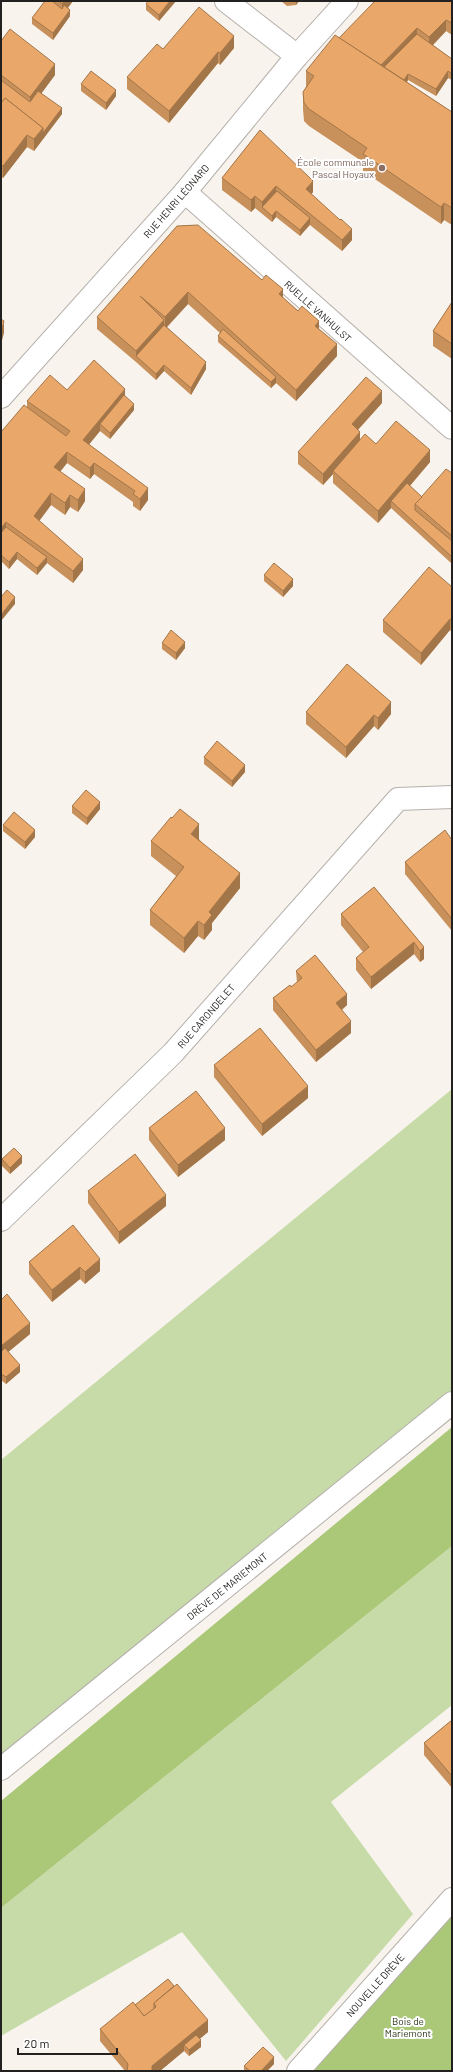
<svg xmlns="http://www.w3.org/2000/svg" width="453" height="2072" viewBox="0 0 453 2072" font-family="Barlow,sans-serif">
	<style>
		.green { fill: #c7dba8 }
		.forest { fill: #aac878 }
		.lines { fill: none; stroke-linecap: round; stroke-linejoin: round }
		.minor-casing { stroke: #b5b0ab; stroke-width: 24 }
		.minor { stroke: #fff; stroke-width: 22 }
		.wall { fill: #c8905a }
		.shaded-wall { fill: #a3764a }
		.building { fill: #e9a869; stroke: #a3764a }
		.education-dot { fill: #8d6e63; stroke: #fff; stroke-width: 1.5 }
		.labels { text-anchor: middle; stroke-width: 4; stroke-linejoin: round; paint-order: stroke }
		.education-label { font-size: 10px; fill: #785e54; stroke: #fff; text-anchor: end }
		.street-label { font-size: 10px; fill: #23211f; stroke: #fff }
		.park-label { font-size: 10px; fill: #2b3715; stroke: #fff }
	</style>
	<rect width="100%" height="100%" fill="#f9f3ee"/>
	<g class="green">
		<polygon points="452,1089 452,1403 1,1769 1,1460"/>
		<polygon points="452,1546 452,1705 331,1802 413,1914 286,2061 182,1932 1,2036 1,1908"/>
	</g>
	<g class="forest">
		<polygon points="452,1427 452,1546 1,1908 1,1801"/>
		<polygon points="452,1906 452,2071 311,2071"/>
	</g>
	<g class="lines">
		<defs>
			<g id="minor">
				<polyline points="226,1 297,56"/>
				<polyline points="185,192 452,428"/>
				<polyline points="1,397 185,192 297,56 347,1"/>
				<polyline points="1,1220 173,1053 398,799 452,797"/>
				<polyline points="1,1769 452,1403"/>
				<polyline points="298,2071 452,1899"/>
			</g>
		</defs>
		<use href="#minor" class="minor-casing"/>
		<use href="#minor" class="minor"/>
	</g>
	<g class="wall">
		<polygon points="44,1 73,1 68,8 70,16 53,40 32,24 32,18 45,1"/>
		<polygon points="176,1 159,21 146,10 146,4"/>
		<polygon points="281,1 299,1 296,5 287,6"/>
		<polygon points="452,1 452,35 446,31 433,45 452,59 452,80 448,78 436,96 408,80 407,82 452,112 452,225 444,220 441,224 363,171 363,162 309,126 304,121 303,109 303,92 306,87 306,71 339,38"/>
		<polygon points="1,41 55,75 41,93 62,114 34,151 27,147 3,178 1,177"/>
		<polygon points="234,48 220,65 218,63 169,123 127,89 127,77 163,49"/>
		<polygon points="81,84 116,96 106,110 81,91"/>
		<polygon points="260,130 313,192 311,194 352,240 342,251 310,225 300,236 276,217 272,222 255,208 251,212 222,190 222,178"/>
		<polygon points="177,226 283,298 319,329 337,356 296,401 276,383 271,388 218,342 218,336 220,333 188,304 167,327 206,369 191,395 164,371 156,380 136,362 97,329 97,317"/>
		<polygon points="452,302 452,359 433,346 433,331"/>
		<polygon points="67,390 125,396 134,410 110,439 100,431 89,444 148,500 140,511 133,506 133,502 94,474 90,479 67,463 60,472 85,501 78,512 70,507 65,515 51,505 39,521 83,570 73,583 47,563 37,575 17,559 9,569 1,561 1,432 27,407 27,401"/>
		<polygon points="382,403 358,430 360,440 376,444 430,462 410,486 422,497 452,473 452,561 451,563 391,508 378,523 333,483 333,474 323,485 298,464 298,452"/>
		<polygon points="264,575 293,586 283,597 264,581"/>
		<polygon points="452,587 452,632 450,630 421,665 383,632 383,620"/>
		<polygon points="162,643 185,648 176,660 162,649"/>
		<polygon points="306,712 391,714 378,730 374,726 346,758 306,724"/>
		<polygon points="204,757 245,772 232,787 204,764"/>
		<polygon points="72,806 100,809 87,825 72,813"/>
		<polygon points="3,825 35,837 25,849 3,831"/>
		<polygon points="199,839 240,888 212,923 212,930 204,940 198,936 184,953 150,925 150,910 176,876 151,856 151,841"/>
		<polygon points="452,840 452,931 405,874 405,862"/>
		<polygon points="374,887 424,947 424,959 420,962 414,954 371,989 356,970 356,958 363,952 341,925 341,914"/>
		<polygon points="296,971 347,1005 342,1010 351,1033 316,1062 273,1010 273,998 291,987 297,983"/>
		<polygon points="214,1065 308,1098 262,1136 214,1077"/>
		<polygon points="149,1128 225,1140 178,1177 149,1140"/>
		<polygon points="2,1159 22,1163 10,1174 2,1166"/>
		<polygon points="88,1191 166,1206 119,1244 88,1203"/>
		<polygon points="73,1225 100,1271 85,1284 80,1279 52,1302 29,1274 29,1262"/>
		<polygon points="1,1300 30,1334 8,1352 20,1372 6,1384 1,1380"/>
		<polygon points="452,1720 452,1788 424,1755 424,1743"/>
		<polygon points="168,1979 208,2032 199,2039 201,2047 189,2056 184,2051 160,2071 125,2071 100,2041 100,2029 135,2005"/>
		<polygon points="274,2064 267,2071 244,2071 244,2066"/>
	</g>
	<g class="shaded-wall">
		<polygon points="64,1 73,1 62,15 62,4"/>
		<polygon points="170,1 176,1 159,21 159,15"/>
		<polygon points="296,1 299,1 296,5"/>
		<polygon points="70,10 70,16 53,40 53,33"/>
		<polygon points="446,20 446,31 429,49 429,37"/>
		<polygon points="417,28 417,40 382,76 378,69"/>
		<polygon points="234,36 234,48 220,65 220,53"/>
		<polygon points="218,52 218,63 169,123 169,111"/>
		<polygon points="55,64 55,75 30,109 30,97"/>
		<polygon points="448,71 448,78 436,96 436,89"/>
		<polygon points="408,74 408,80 403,87 403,80"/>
		<polygon points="116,90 116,96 106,110 106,103"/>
		<polygon points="62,108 62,114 34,151 34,139 43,128"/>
		<polygon points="27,135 27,147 3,178 3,166"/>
		<polygon points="313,181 313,192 306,201 306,189"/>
		<polygon points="276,186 276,198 262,207 262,214 262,202"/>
		<polygon points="255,196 255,208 251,212 251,200"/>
		<polygon points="444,203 444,220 441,224 441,207"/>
		<polygon points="276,211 276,217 272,222 272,216"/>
		<polygon points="310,218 310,224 300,236 300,230"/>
		<polygon points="352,229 352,240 342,251 342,240"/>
		<polygon points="283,289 283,301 279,294"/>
		<polygon points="188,292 188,304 165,329 165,317"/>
		<polygon points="164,320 164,331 136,356 136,362 136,351"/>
		<polygon points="4,321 4,333 1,344 1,332"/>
		<polygon points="319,321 319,332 315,326"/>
		<polygon points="337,344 337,356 296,401 296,390"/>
		<polygon points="206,362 206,369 191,395 191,388"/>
		<polygon points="164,365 164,371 156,380 156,374"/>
		<polygon points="276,377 276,383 271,388 271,382"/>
		<polygon points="125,389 125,400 100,424 100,431 83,452 83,440"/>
		<polygon points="382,391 382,403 352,436 352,424"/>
		<polygon points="134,404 134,410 110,439 110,433"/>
		<polygon points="360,432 360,444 333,471 333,474 323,485 323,474"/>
		<polygon points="430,450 430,462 394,504 391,501 391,508 378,523 378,511"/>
		<polygon points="67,452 67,463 54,479 54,467"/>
		<polygon points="94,463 94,474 90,479 90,468"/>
		<polygon points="148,488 148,500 140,511 140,499"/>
		<polygon points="85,489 85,501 78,512 78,500"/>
		<polygon points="51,493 51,505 34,528 34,516"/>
		<polygon points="70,495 70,507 65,515 65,503"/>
		<polygon points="6,522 6,533 1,540 1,528"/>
		<polygon points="17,552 17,559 9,569 9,562"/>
		<polygon points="452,555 452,561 451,563 451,556"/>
		<polygon points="47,557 47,563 37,575 37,568"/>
		<polygon points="83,559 83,570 73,583 73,571"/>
		<polygon points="293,579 293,586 283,597 283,591"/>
		<polygon points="15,597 15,604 1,621 1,615"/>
		<polygon points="450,619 450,630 421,665 421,653"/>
		<polygon points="185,642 185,648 176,660 176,653"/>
		<polygon points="391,702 391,714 378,730 378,718"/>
		<polygon points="374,715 374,726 346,758 346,747"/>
		<polygon points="245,765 245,772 232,787 232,781"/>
		<polygon points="100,802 100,809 87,825 87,818"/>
		<polygon points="199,824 199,839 191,849 191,834"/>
		<polygon points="35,830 35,837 25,849 25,842"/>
		<polygon points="240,873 240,888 212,923 212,930 204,940 204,925 209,912"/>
		<polygon points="198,921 198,936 184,953 184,938"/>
		<polygon points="414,942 414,954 371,989 371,977"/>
		<polygon points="424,947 424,959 420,962 420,951"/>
		<polygon points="347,994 347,1005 336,1014 336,1003"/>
		<polygon points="351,1021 351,1033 316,1062 316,1050"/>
		<polygon points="308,1086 308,1098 262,1136 262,1124"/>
		<polygon points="225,1128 225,1140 178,1177 178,1165"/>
		<polygon points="22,1156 22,1163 10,1174 10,1168"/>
		<polygon points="166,1195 166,1206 119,1244 119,1232"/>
		<polygon points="100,1259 100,1271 85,1284 85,1272"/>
		<polygon points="80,1267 80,1279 52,1302 52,1290"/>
		<polygon points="30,1323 30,1334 1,1358 1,1346"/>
		<polygon points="20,1365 20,1372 6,1384 6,1377"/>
		<polygon points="208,2020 208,2032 188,2049 184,2045 184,2051 160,2071 152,2071 152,2066"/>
		<polygon points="201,2040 201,2047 189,2056 189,2050"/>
		<polygon points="274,2057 274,2064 267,2071 261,2071"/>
	</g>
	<g class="building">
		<polygon points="45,1 52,1 62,9 64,5 70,10 53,33 32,18"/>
		<polygon points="59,1 64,1 62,4"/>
		<polygon points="148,1 170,1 159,15 146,4"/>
		<polygon points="375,1 452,1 452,23 446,20 429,37 417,28 381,65 339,38"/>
		<polygon points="199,7 234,36 220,53 218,52 169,111 127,77 157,44 163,49"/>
		<polygon points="10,29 55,64 30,97 1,75 1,41"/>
		<polygon points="417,34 452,59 452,74 448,71 436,89 408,74 404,80 384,67"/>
		<polygon points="335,35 452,112 452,208 444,203 441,207 363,154 367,148 309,109 304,103 303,92 314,76 306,71"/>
		<polygon points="91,71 116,90 106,103 81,84"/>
		<polygon points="1,80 30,102 38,91 62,108 43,133 43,128 5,98 2,102 1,102"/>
		<polygon points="5,98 43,128 34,139 27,135 3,166 1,165 1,103"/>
		<polygon points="260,130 311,179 313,181 306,189 340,220 341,219 352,229 342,240 276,186 262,202 255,196 251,200 222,178"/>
		<polygon points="277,191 310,218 300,230 276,211 272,216 262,207"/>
		<polygon points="198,225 262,280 266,275 283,289 279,294 298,311 302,306 319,321 315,326 337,344 296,390 188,292 165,317 140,296 164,320 136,351 97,317 177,226"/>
		<polygon points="452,302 452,344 433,331"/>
		<polygon points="1,319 4,321 1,332"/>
		<polygon points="164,325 206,362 191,388 164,365 156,374 136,356"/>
		<polygon points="223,329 276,377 271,382 218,336"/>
		<polygon points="94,360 125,389 83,440 148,488 140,499 133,494 135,491 94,463 90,468 67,452 54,467 85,489 78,500 70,495 65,503 51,493 34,516 83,559 73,571 6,522 1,528 1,432 24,405 66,436 70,431 27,401 50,375 67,390"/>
		<polygon points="366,377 382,391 352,424 360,432 323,474 298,452"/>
		<polygon points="124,395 134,404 110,433 100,424"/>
		<polygon points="396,421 430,450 378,511 333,471 365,434 376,444"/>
		<polygon points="446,469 452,473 452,536 415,504"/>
		<polygon points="407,483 422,497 415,504 415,510 452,541 452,555 451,556 391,501"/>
		<polygon points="6,527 47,557 37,568 17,552 9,562 1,555 1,533"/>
		<polygon points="274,563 293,579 283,591 264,575"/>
		<polygon points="429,567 452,587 452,620 450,619 421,653 383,620"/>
		<polygon points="7,590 15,597 1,615 1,597"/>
		<polygon points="171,630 185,642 176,653 162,643"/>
		<polygon points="347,664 391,702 378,718 374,715 346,747 306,712"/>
		<polygon points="217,741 245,765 232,781 204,757"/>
		<polygon points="86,790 100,802 87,818 72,806"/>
		<polygon points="180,809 199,824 191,834 240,873 209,912 212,915 204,925 198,921 184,938 150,910 184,867 151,841 171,817 172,818"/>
		<polygon points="14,812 35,830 25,842 3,825"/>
		<polygon points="445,830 452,840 452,919 405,862"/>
		<polygon points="374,887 424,947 420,951 414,942 371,977 356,958 369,947 341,914"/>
		<polygon points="315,955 347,994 336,1003 351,1021 316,1050 273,998 290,985 291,987 302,978 296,971"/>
		<polygon points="260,1028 308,1086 262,1124 214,1065"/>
		<polygon points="196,1091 225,1128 178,1165 149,1128"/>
		<polygon points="14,1148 22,1156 10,1168 2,1159"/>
		<polygon points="135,1154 166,1195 119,1232 88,1191"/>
		<polygon points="73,1225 100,1259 85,1272 80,1267 52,1290 29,1262"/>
		<polygon points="7,1294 30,1323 1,1346 1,1300"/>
		<polygon points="5,1348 20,1365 6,1377 1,1374 1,1352"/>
		<polygon points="452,1720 452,1776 424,1743"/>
		<polygon points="168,1979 174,1986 154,2003 154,2009 144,2016 135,2005"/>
		<polygon points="177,1984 208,2020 152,2066 152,2071 127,2071 128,2064 100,2029 133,2002 144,2016 156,2007 154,2003"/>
		<polygon points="196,2035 201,2040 189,2050 184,2045"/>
		<polygon points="263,2047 274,2057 261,2071 250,2071 244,2066"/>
	</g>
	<circle class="education-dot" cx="382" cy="168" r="4"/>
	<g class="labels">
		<g class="education-label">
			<text x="374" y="166">École communale<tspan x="374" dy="12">Pascal Hoyaux</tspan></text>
		</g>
		<g class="street-label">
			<text transform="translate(176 201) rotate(-49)" y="4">RUE HENRI LÉONARD</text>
			<text transform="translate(318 311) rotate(42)" y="4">RUELLE VANHULST</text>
			<text transform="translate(206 1016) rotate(-49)" y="4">RUE CARONDELET</text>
			<text transform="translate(227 1586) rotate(-39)" y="4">DRÈVE DE MARIEMONT</text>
			<text transform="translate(375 1985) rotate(-48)" y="4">NOUVELLE DRÈVE</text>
		</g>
		<g class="park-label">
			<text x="408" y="2025">Bois de<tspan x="408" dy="12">Mariemont</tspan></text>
		</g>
	</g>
	<rect width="453" height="2072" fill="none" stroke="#23211f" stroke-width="4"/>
	<path d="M18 2048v6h99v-6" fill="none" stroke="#23211f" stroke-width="2"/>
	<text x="24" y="2048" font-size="12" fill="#23211f" stroke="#ffffff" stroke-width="3" paint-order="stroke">20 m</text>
</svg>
